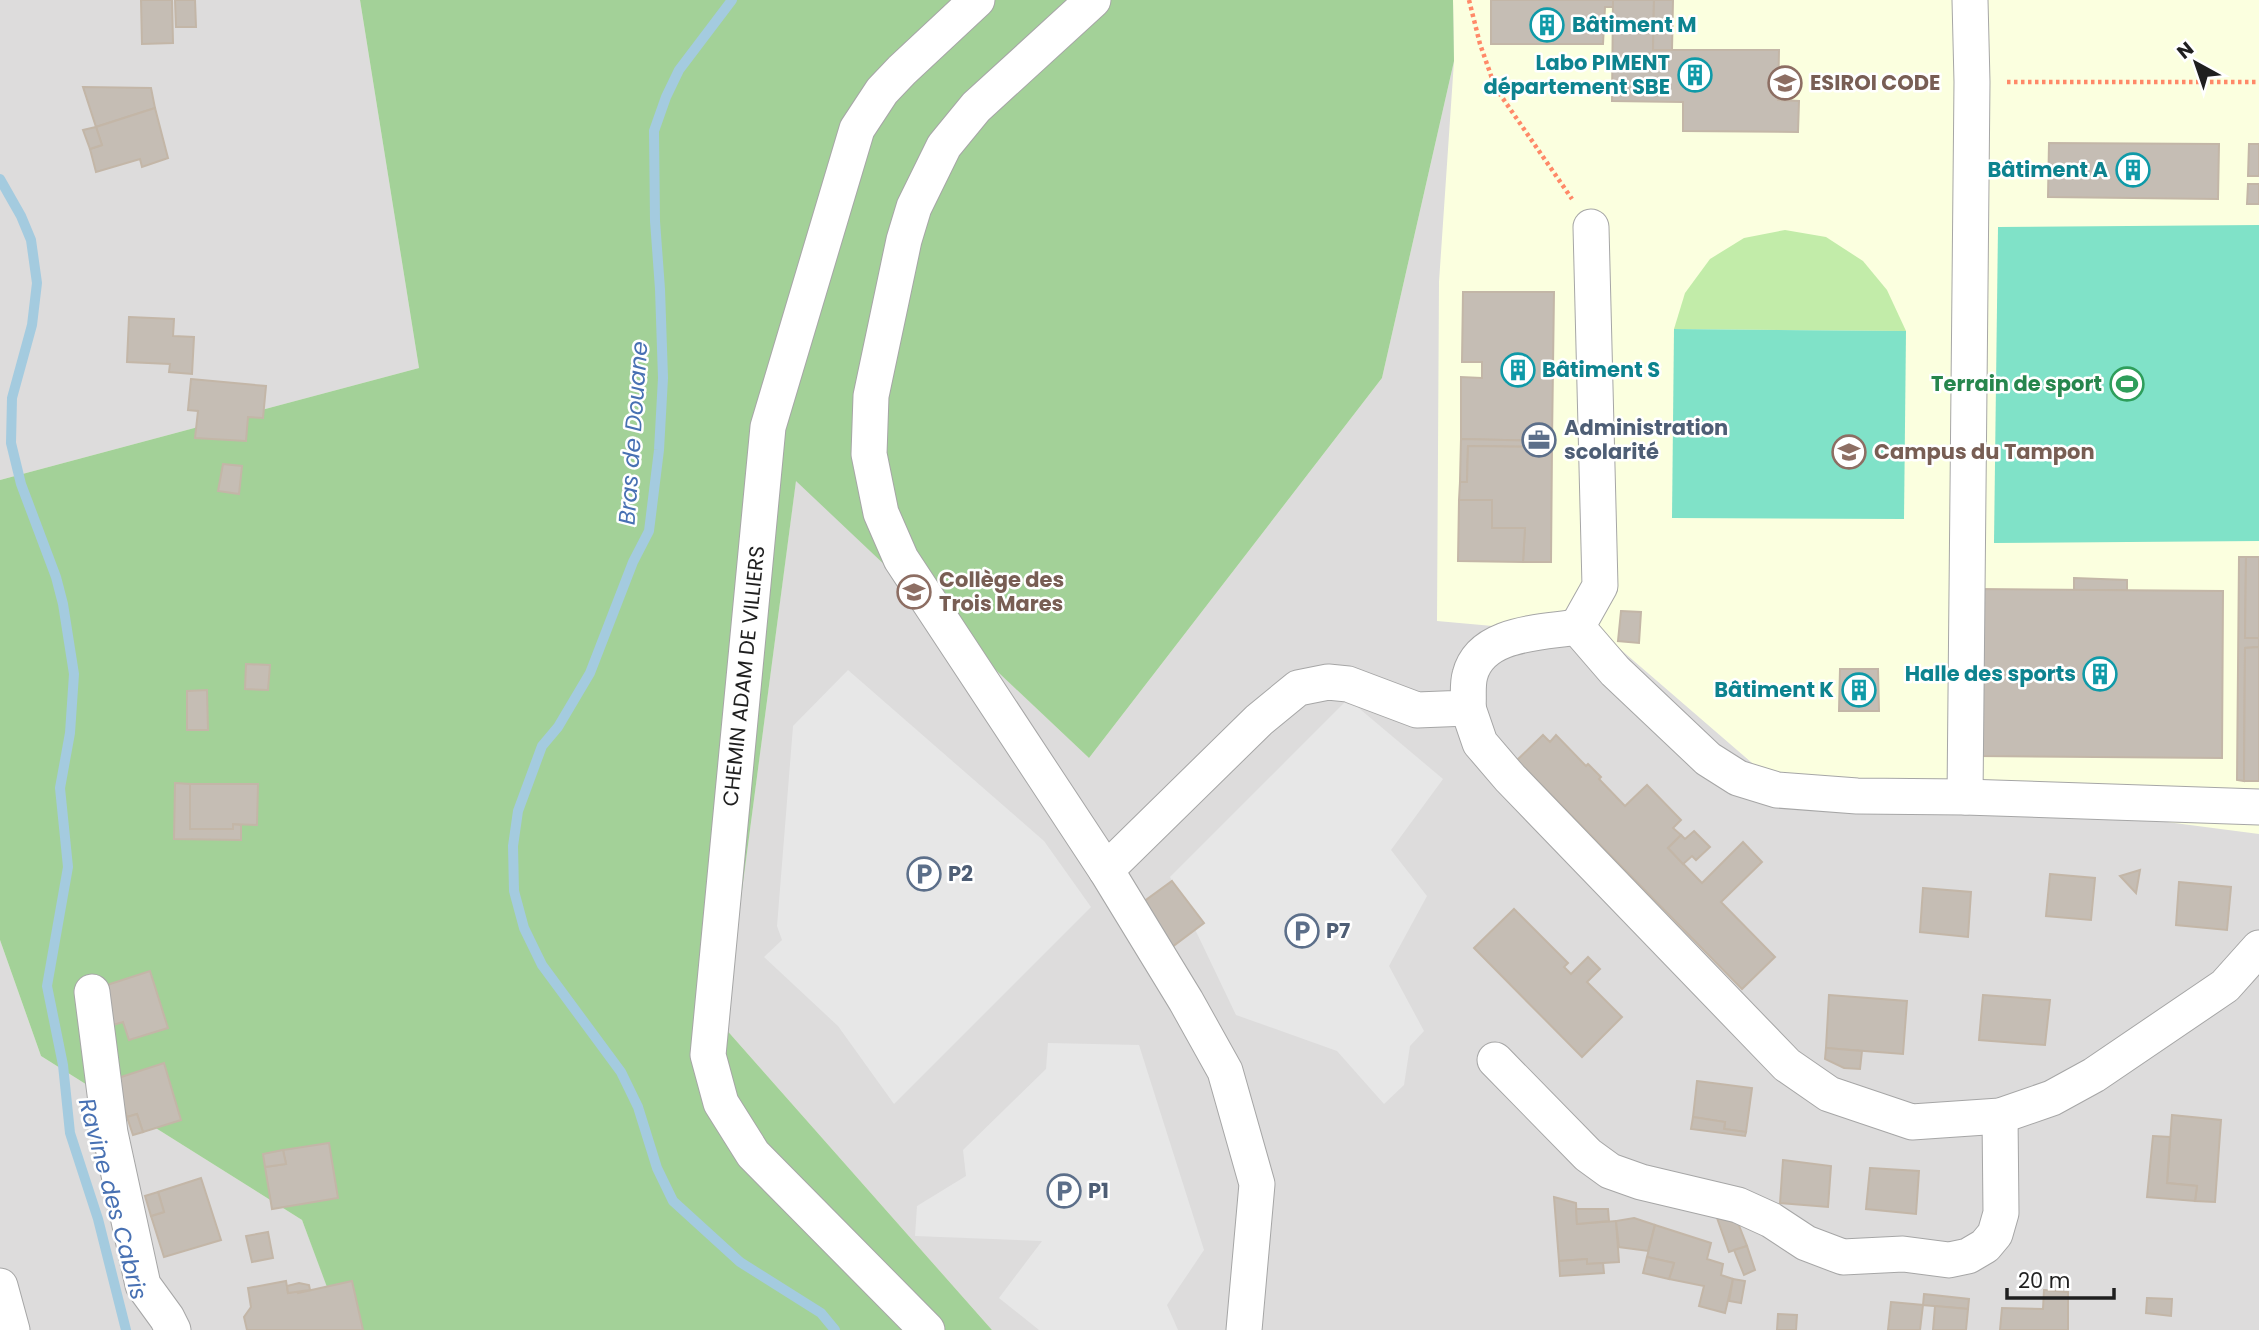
<svg xmlns="http://www.w3.org/2000/svg" width="2259" height="1330" viewBox="0 0 2259 1330" font-family="Poppins,sans-serif">
	<style>
		.residential { fill: #dddcdc }
		.education { fill: #fbffdf }
		.grass { fill: #c2eca9 }
		.forest { fill: #a3d198 }
		.pitch { fill: #80e2c8 }
		.parking { fill: #e7e7e7 }
		.lines { fill: none; stroke-linecap: round; stroke-linejoin: round }
		.stream { stroke: #a4cbdf; stroke-width: 10 }
		.building { fill: #c5bdb4; stroke: #c3b6a7; stroke-width: 2 }
		.minor-casing { stroke: #a6a6a6; stroke-width: 37 }
		.path { stroke: #ff8968; stroke-width: 4.5; stroke-dasharray: 3.5 3.5; stroke-linecap: butt }
		.minor { stroke: #fff; stroke-width: 35 }
		.labels { text-anchor: middle; stroke-width: 5; stroke-linejoin: round; paint-order: stroke }
		.culture-label { font-size: 21px; font-weight: bold; fill: #0d838f; stroke: #fff; text-anchor: end }
		.education-label { font-size: 21px; font-weight: bold; fill: #785e54; stroke: #fff; text-anchor: start }
		.leisure-label { font-size: 21px; font-weight: bold; fill: #27864d; stroke: #fff; text-anchor: end }
		.service-label { font-size: 21px; font-weight: bold; fill: #4e5e75; stroke: #fff; text-anchor: start }
		.street-label { font-size: 21px; fill: #1f1f1f; stroke: #fff }
		.water-label { font-size: 23px; font-style: italic; fill: #4871b3; stroke: #fff }
	</style>
	<rect width="100%" height="100%" fill="#f0eee5"/>
	<g class="residential">
		<polygon points="0,0 360,0 419,368 0,480"/>
		<polygon points="1453,0 2259,0 2259,1330 992,1330 724,1027 796,480 1089,758 1382,378 1454,61"/>
		<polygon points="0,940 41,1056 302,1220 344,1330 0,1330"/>
	</g>
	<polygon class="education" points="1453,0 2259,0 2259,834 1759,769 1605,636 1437,621 1439,282 1454,61"/>
	<polygon class="grass" points="1785,230 1826,237 1863,261 1887,290 1906,331 1674,329 1685,293 1710,259 1744,238"/>
	<polygon class="forest" points="360,0 1453,0 1454,61 1382,378 1089,758 796,481 724,1027 992,1330 343,1330 302,1220 41,1056 0,940 0,480 419,368"/>
	<g class="pitch">
		<polygon points="2259,225 2259,541 1994,543 1998,227"/>
		<polygon points="1674,329 1906,331 1904,519 1672,518"/>
	</g>
	<g class="parking">
		<polygon points="848,670 1044,841 1091,907 894,1104 838,1026 764,957 782,940 777,926 793,726"/>
		<polygon points="1348,699 1443,779 1391,850 1427,896 1389,966 1424,1031 1410,1046 1404,1085 1384,1104 1337,1051 1236,1015 1170,877"/>
		<polygon points="1048,1043 1139,1045 1204,1250 1167,1305 1178,1330 1039,1330 999,1298 1042,1241 915,1236 917,1206 966,1176 963,1150 1046,1069"/>
	</g>
	<g class="lines">
		<g class="stream">
			<polyline points="732,0 679,70 666,97 654,131 655,221 660,289 663,378 659,450 649,531 633,562 590,673 558,727 542,746 518,811 513,846 514,891 524,928 542,965 621,1072 638,1107 657,1168 673,1201 740,1262 821,1313 835,1330"/>
			<polyline points="0,179 21,216 31,240 37,283 32,325 12,398 11,443 21,484 56,577 63,604 74,674 70,733 60,788 68,867 47,986 63,1065 70,1133 98,1219 126,1330"/>
		</g>
	</g>
	<g class="building">
		<polygon points="141,0 172,0 173,43 142,44"/>
		<polygon points="175,0 195,0 196,27 176,27"/>
		<polygon points="1491,0 1613,0 1613,7 1605,7 1603,44 1491,44"/>
		<polygon points="1613,0 1654,0 1653,50 1779,50 1778,100 1799,101 1798,132 1683,131 1683,102 1612,101"/>
		<polygon points="1654,0 1673,0 1672,50 1653,50"/>
		<polygon points="83,87 151,88 155,108 96,127"/>
		<polygon points="155,108 168,158 142,167 140,159 96,172 90,149 102,145 96,127"/>
		<polygon points="96,127 102,145 90,149 83,130"/>
		<polygon points="2049,143 2219,144 2218,199 2048,197"/>
		<polygon points="2249,144 2259,144 2259,176 2248,176"/>
		<polygon points="2248,184 2259,184 2259,204 2247,204"/>
		<polygon points="1463,292 1554,292 1552,441 1461,439 1461,377 1482,378 1482,362 1462,362"/>
		<polygon points="129,317 174,319 173,336 194,337 192,374 169,372 170,364 127,362"/>
		<polygon points="191,379 266,386 263,418 248,417 246,441 195,438 198,411 188,410"/>
		<polygon points="1461,439 1552,441 1552,447 1468,446 1467,482 1460,482"/>
		<polygon points="1468,446 1552,447 1551,562 1523,562 1525,528 1492,528 1492,500 1459,500 1460,482 1467,482"/>
		<polygon points="223,464 242,466 239,494 218,491"/>
		<polygon points="1459,500 1492,500 1492,528 1525,528 1523,562 1458,561"/>
		<polygon points="2239,557 2246,557 2245,638 2259,638 2259,647 2245,648 2244,781 2237,780"/>
		<polygon points="2246,557 2259,557 2259,638 2245,638"/>
		<polygon points="2074,578 2127,580 2127,590 2074,590"/>
		<polygon points="1978,589 2223,591 2222,758 1977,756"/>
		<polygon points="1621,611 1641,612 1639,643 1618,641"/>
		<polygon points="2259,647 2259,781 2244,781 2245,648"/>
		<polygon points="246,664 270,665 268,690 245,689"/>
		<polygon points="1840,669 1878,669 1879,711 1839,711"/>
		<polygon points="207,690 208,730 187,730 187,691"/>
		<polygon points="1543,735 1550,742 1556,735 1586,766 1588,764 1601,777 1599,779 1625,806 1647,785 1681,820 1673,828 1681,835 1668,848 1702,883 1743,842 1762,862 1721,902 1775,957 1742,989 1517,760"/>
		<polygon points="175,783 190,784 190,829 233,829 233,824 241,825 241,840 174,839"/>
		<polygon points="190,784 258,784 257,825 233,824 233,829 190,829"/>
		<polygon points="1694,831 1710,847 1696,860 1692,856 1683,864 1668,848 1681,835 1685,839"/>
		<polygon points="2140,870 2136,893 2120,876"/>
		<polygon points="2050,874 2095,878 2091,920 2046,916"/>
		<polygon points="1172,881 1204,923 1172,947 1139,905"/>
		<polygon points="2179,882 2231,887 2227,930 2176,925"/>
		<polygon points="1923,888 1971,892 1968,937 1920,932"/>
		<polygon points="1514,909 1568,963 1564,967 1571,974 1588,957 1600,969 1587,982 1622,1017 1582,1057 1474,948"/>
		<polygon points="150,971 168,1028 129,1040 123,1022 113,1025 101,987"/>
		<polygon points="1829,995 1907,1001 1903,1054 1826,1048"/>
		<polygon points="1983,995 2050,1000 2045,1045 1979,1040"/>
		<polygon points="1826,1048 1862,1051 1860,1069 1844,1068 1825,1059"/>
		<polygon points="164,1063 181,1120 143,1132 137,1114 127,1117 115,1079"/>
		<polygon points="1697,1081 1752,1088 1746,1132 1724,1129 1725,1122 1693,1117"/>
		<polygon points="137,1114 143,1132 133,1135 127,1117"/>
		<polygon points="2172,1115 2221,1120 2215,1202 2195,1201 2197,1186 2167,1183"/>
		<polygon points="1693,1117 1725,1122 1724,1129 1746,1132 1745,1136 1691,1129"/>
		<polygon points="2153,1136 2170,1137 2167,1183 2197,1186 2195,1201 2147,1197"/>
		<polygon points="329,1143 338,1198 272,1209 265,1167 286,1164 283,1150"/>
		<polygon points="283,1150 286,1164 265,1167 263,1154"/>
		<polygon points="1783,1160 1831,1166 1828,1207 1780,1203"/>
		<polygon points="1870,1168 1919,1171 1916,1214 1866,1209"/>
		<polygon points="201,1178 221,1240 164,1257 151,1216 164,1212 158,1192"/>
		<polygon points="158,1192 164,1212 151,1216 145,1196"/>
		<polygon points="1554,1197 1576,1203 1577,1224 1616,1221 1619,1262 1587,1264 1587,1259 1559,1261"/>
		<polygon points="1576,1209 1608,1209 1609,1221 1577,1224"/>
		<polygon points="1634,1218 1655,1225 1648,1251 1619,1247 1616,1221"/>
		<polygon points="1717,1218 1738,1223 1747,1246 1729,1252"/>
		<polygon points="1655,1225 1711,1243 1707,1259 1723,1264 1721,1275 1733,1279 1725,1313 1699,1306 1704,1286 1669,1279 1674,1263 1647,1257"/>
		<polygon points="268,1232 273,1258 252,1262 246,1236"/>
		<polygon points="1747,1246 1755,1270 1744,1275 1734,1250"/>
		<polygon points="1647,1257 1674,1263 1669,1279 1643,1273"/>
		<polygon points="1587,1259 1587,1264 1603,1263 1604,1273 1560,1276 1559,1261"/>
		<polygon points="1733,1279 1745,1281 1741,1303 1729,1301"/>
		<polygon points="286,1281 288,1293 297,1291 298,1293 352,1281 363,1330 247,1330 244,1317 251,1307 248,1288"/>
		<polygon points="299,1283 309,1285 310,1290 288,1293 287,1286"/>
		<polygon points="2044,1290 2068,1292 2068,1330 2000,1330 2002,1308 2043,1309"/>
		<polygon points="1924,1294 1969,1299 1968,1309 1923,1305"/>
		<polygon points="2147,1298 2172,1299 2171,1316 2146,1313"/>
		<polygon points="1891,1302 1923,1305 1920,1330 1888,1330"/>
		<polygon points="1935,1306 1968,1309 1966,1330 1933,1330"/>
		<polygon points="1778,1314 1797,1315 1796,1330 1777,1330"/>
	</g>
	<g class="lines">
		<defs>
			<g id="minor">
				<polyline points="1093,0 976,107 944,146 914,207 904,240 871,396 869,454 881,513 901,559 1106,870 1186,1001 1225,1071 1257,1184 1244,1330"/>
				<polyline points="1591,227 1600,586 1577,627 1615,671 1708,759 1738,778 1777,790 1857,796 1965,797 2259,807"/>
				<polyline points="1468,708 1480,743 1510,778 1787,1065 1829,1094 1912,1122 2000,1116 2052,1098 2094,1075 2225,986 2259,948"/>
				<polyline points="1965,797 1972,82 1970,0"/>
				<path d="M1106,870L1259,720L1298,688L1328,682L1348,684L1417,710L1468,708C1469,698 1467,685 1470,675C1481,632 1541,633 1577,627"/>
				<polyline points="92,992 110,1133 143,1285 167,1318 173,1330"/>
				<polyline points="1495,1060 1588,1155 1610,1171 1641,1182 1738,1205 1771,1220 1806,1243 1843,1257 1903,1254 1949,1260 1968,1256 1985,1246 1995,1234 2001,1213 2000,1116"/>
				<polyline points="0,1286 12,1330"/>
				<polyline points="927,1330 753,1154 721,1103 708,1055 768,427 857,129 882,91 902,70 977,0"/>
			</g>
		</defs>
		<use href="#minor" class="minor-casing"/>
		<g class="path">
			<polyline points="1469,0 1480,44 1495,87 1572,199"/>
			<polyline points="2007,82 2259,82"/>
		</g>
		<use href="#minor" class="minor"/>
	</g>
	<defs>
		<symbol id="building-ring" viewBox="-11 -11 22 22"><circle r="9.5" fill="#fff" stroke="#0f9aa8" stroke-width="1.5"/><path d="M-4-6H4V6H1V3H-1V6H-4ZM-2.5-4.3h1.7v1.8h-1.7ZM.8-4.3h1.7v1.8H.8ZM-2.5-1h1.7V.8h-1.7ZM.8-1h1.7V.8H.8Z" fill="#0f9aa8"/></symbol>
		<symbol id="school-ring" viewBox="-11 -11 22 22"><circle r="9.5" fill="#fff" stroke="#8d6e63" stroke-width="1.5"/><path d="M0-5L7-2L0 1L-7-2ZM-4 1L0 2.5L4 1V4Q0 6-4 4Z" fill="#8d6e63"/></symbol>
		<symbol id="stadium-ring" viewBox="-11 -11 22 22"><circle r="9.5" fill="#fff" stroke="#2e9e5b" stroke-width="1.5"/><path d="M0-5a6.5 5 0 1 0 0 10a6.5 5 0 1 0 0-10ZM-3.5-1.8h7v3.6h-7Z" fill="#2e9e5b"/></symbol>
		<symbol id="office-ring" viewBox="-11 -11 22 22"><circle r="9.5" fill="#fff" stroke="#5c6f8a" stroke-width="1.5"/><path d="M-6-3h4V-5.5h4V-3h4V5H-6ZM-1-4.5V-3h2v-1.5ZM-6 0V1H6V0Z" fill="#5c6f8a"/></symbol>
		<symbol id="university-ring" viewBox="-11 -11 22 22"><circle r="9.5" fill="#fff" stroke="#8d6e63" stroke-width="1.5"/><path d="M0-5L7-2L0 1L-7-2ZM-4 1L0 2.5L4 1V4Q0 6-4 4Z" fill="#8d6e63"/></symbol>
		<symbol id="parking-ring" viewBox="-11 -11 22 22"><circle r="9.5" fill="#fff" stroke="#5c6f8a" stroke-width="1.5"/><path d="M-3.5-5.5H1a3.5 3.5 0 0 1 0 7H-1V5.5H-3.5ZM-1-3.4V-.6H.8a1.4 1.4 0 0 0 0-2.8Z" fill="#5c6f8a"/></symbol>
	</defs>
	<g fill-rule="evenodd">
		<use href="#building-ring" x="1528" y="6" width="38" height="38"/>
		<use href="#building-ring" x="1676" y="56" width="38" height="38"/>
		<use href="#school-ring" x="1766" y="64" width="38" height="38"/>
		<use href="#building-ring" x="2114" y="151" width="38" height="38"/>
		<use href="#building-ring" x="1499" y="351" width="38" height="38"/>
		<use href="#stadium-ring" x="2108" y="365" width="38" height="38"/>
		<use href="#office-ring" x="1520" y="421" width="38" height="38"/>
		<use href="#university-ring" x="1830" y="433" width="38" height="38"/>
		<use href="#school-ring" x="895" y="573" width="38" height="38"/>
		<use href="#building-ring" x="2081" y="655" width="38" height="38"/>
		<use href="#building-ring" x="1840" y="671" width="38" height="38"/>
		<use href="#parking-ring" x="905" y="855" width="38" height="38"/>
		<use href="#parking-ring" x="1283" y="912" width="38" height="38"/>
		<use href="#parking-ring" x="1045" y="1172" width="38" height="38"/>
	</g>
	<g class="labels">
		<g class="culture-label">
			<text x="1572" y="32" text-anchor="start">Bâtiment M</text>
			<text x="1670" y="70">Labo PIMENT<tspan x="1670" dy="24">département SBE</tspan></text>
			<text x="2108" y="177">Bâtiment A</text>
			<text x="1542" y="377" text-anchor="start">Bâtiment S</text>
			<text x="2076" y="681">Halle des sports</text>
			<text x="1834" y="697">Bâtiment K</text>
		</g>
		<g class="education-label">
			<text x="1810" y="90">ESIROI CODE</text>
			<text x="1874" y="459">Campus du Tampon</text>
			<text x="939" y="587">Collège des<tspan x="939" dy="24">Trois Mares</tspan></text>
		</g>
		<g class="leisure-label">
			<text x="2102" y="391">Terrain de sport</text>
		</g>
		<g class="service-label">
			<text x="1564" y="435">Administration<tspan x="1564" dy="24">scolarité</tspan></text>
			<text x="948" y="881">P2</text>
			<text x="1326" y="938">P7</text>
			<text x="1088" y="1198">P1</text>
		</g>
		<g class="street-label">
			<text transform="translate(744 676) rotate(-84)" y="7">CHEMIN ADAM DE VILLIERS</text>
		</g>
		<g class="water-label">
			<text transform="translate(633 433) rotate(-86)" y="8">Bras de Douane</text>
			<text transform="translate(113 1199) rotate(75)" y="8">Ravine des Cabris</text>
		</g>
	</g>
	<g transform="translate(2196 63) rotate(320)" stroke="#ffffff" stroke-width="5" paint-order="stroke">
	<path d="M0-5L12 26L0 18L-12 26Z" fill="#1f1f1f"/>
	<text y="-10" font-size="19" font-weight="bold" text-anchor="middle" fill="#1f1f1f">N</text>
	</g>
	<path d="M2007 1288v10h107v-10" fill="none" stroke="#1f1f1f" stroke-width="3.5"/>
	<text x="2018" y="1288" font-size="21" fill="#1f1f1f" stroke="#ffffff" stroke-width="5" paint-order="stroke">20 m</text>
</svg>
